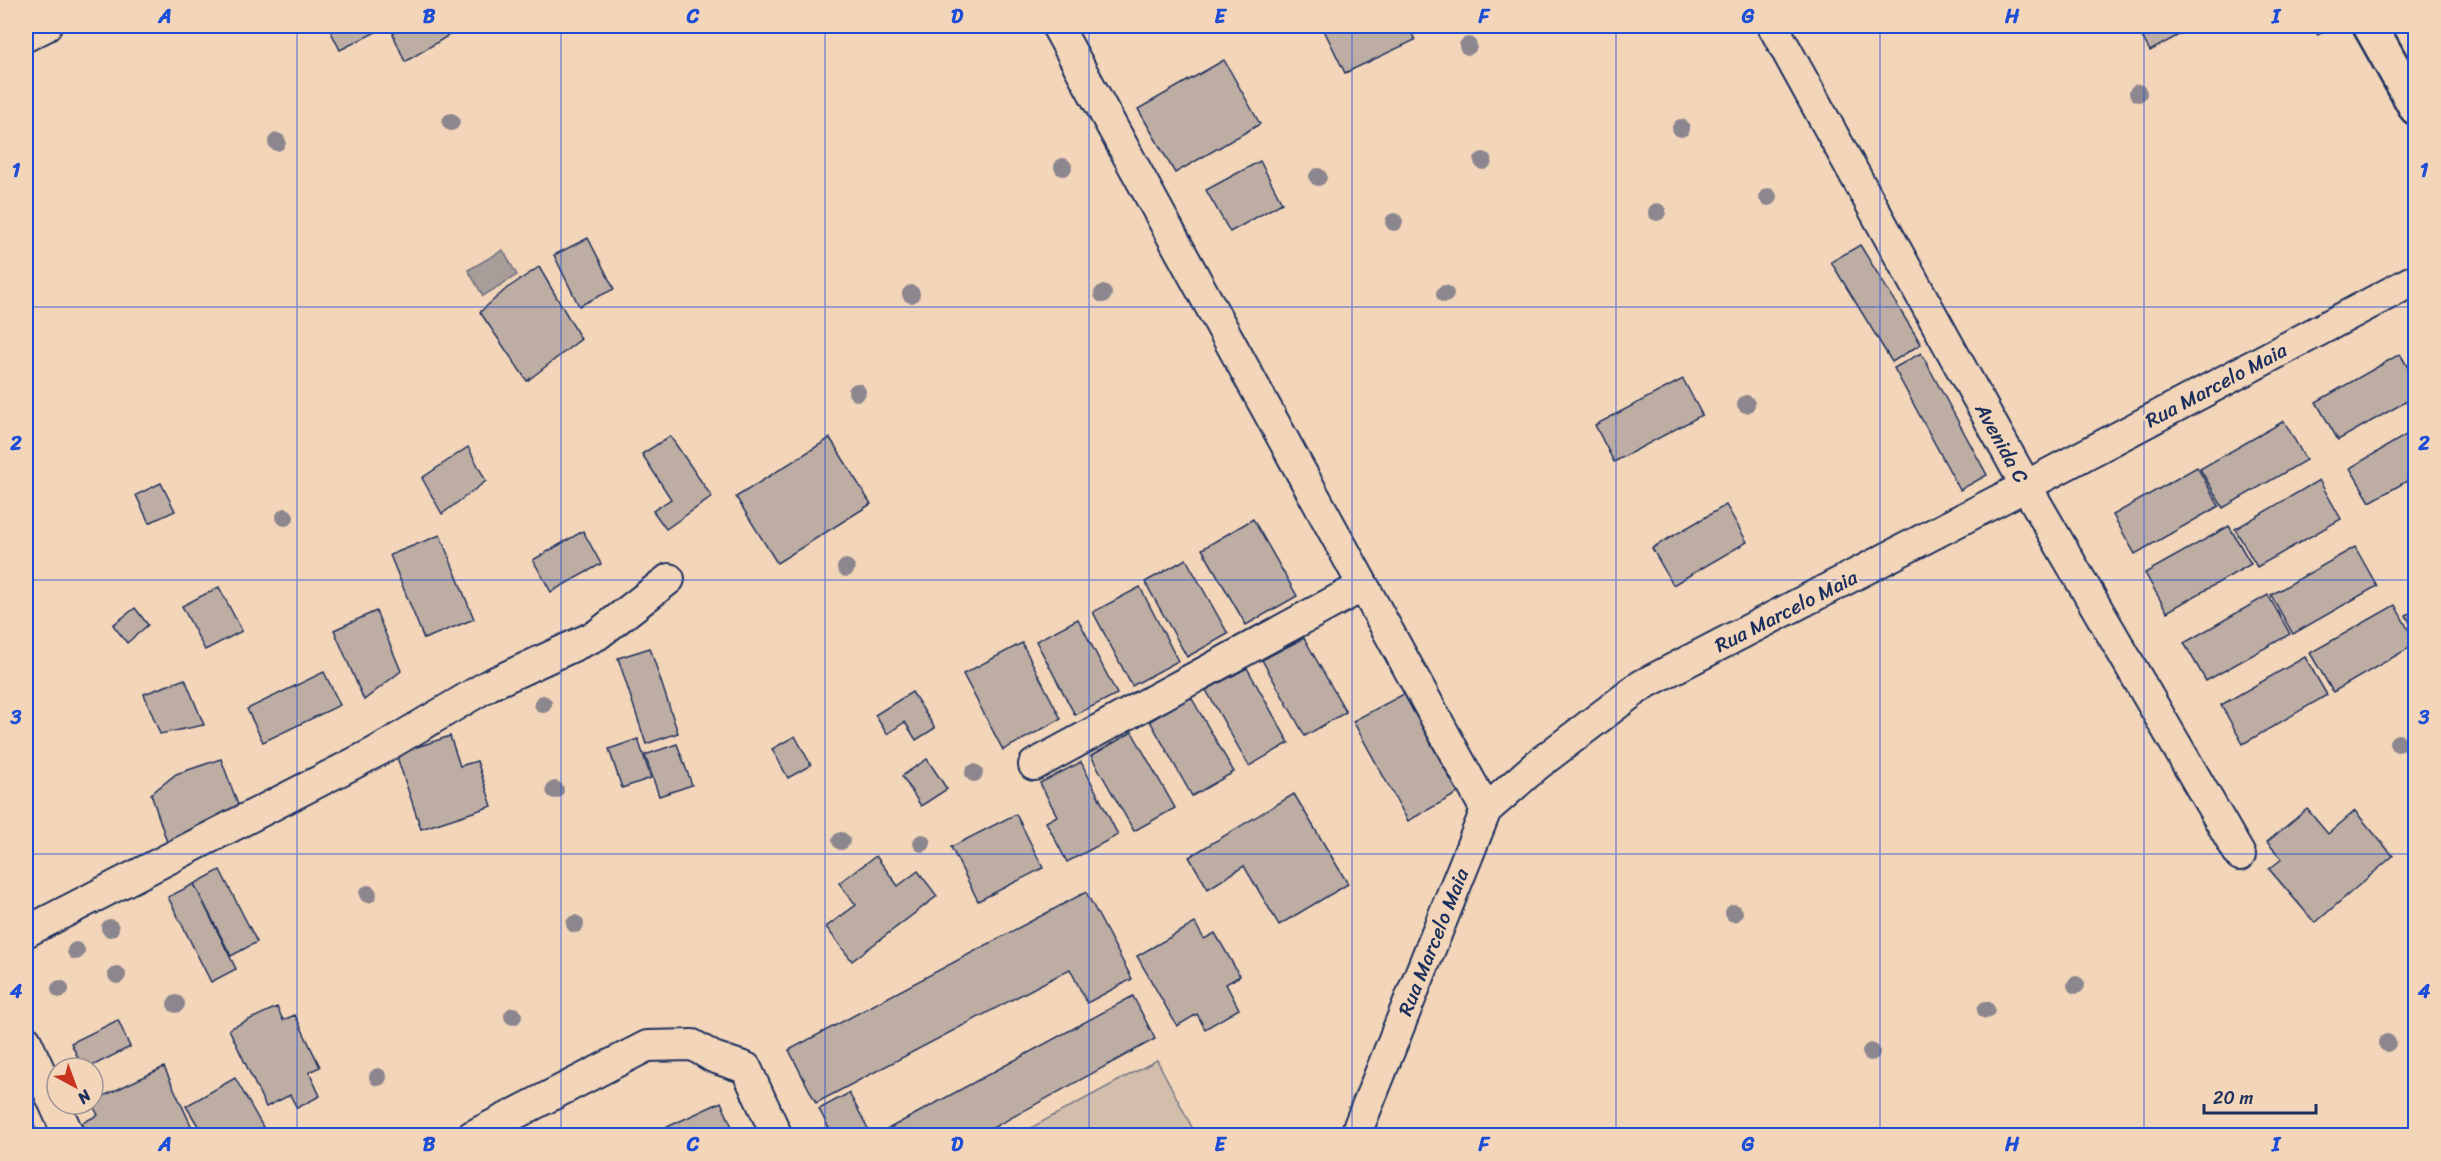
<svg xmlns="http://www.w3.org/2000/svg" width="2441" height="1161" viewBox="0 0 2441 1161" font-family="Sriracha,sans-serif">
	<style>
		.green { fill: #d3beac; stroke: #777685; stroke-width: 1.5 }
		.water { fill: #a99d9a; stroke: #707182; stroke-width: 1.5 }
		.building { fill: #beada3; stroke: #1b2f5e; stroke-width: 1.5 }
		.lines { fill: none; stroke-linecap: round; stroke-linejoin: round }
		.minor-casing { stroke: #1b2f5e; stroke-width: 34 }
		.tertiary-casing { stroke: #1b2f5e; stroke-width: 38 }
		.minor { stroke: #f3d6b9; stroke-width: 30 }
		.tertiary { stroke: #f3d6b9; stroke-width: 33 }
		.tree { fill: #8c868e }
		.grid { fill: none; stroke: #1d4ed8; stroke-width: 1.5; stroke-opacity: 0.55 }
		.labels { text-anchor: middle; stroke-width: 5; stroke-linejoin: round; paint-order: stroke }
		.street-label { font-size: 20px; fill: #1b2f5e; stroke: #f3d6b9 }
		.neatline { fill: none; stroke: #1d4ed8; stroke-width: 2 }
		.grid-label { font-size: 20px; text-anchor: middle; font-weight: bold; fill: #1d4ed8 }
	</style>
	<rect width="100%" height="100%" fill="#f3d6b9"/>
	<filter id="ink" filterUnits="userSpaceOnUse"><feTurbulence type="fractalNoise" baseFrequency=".0167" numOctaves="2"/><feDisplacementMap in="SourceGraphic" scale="12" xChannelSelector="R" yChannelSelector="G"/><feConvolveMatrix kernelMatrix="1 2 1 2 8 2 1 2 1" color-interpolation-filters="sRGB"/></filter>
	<g filter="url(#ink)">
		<g class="green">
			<polygon points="1157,1060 1196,1135 1027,1135 1025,1131"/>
			<polygon points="26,1106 39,1135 26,1135"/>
		</g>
		<polygon class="water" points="503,250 517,275 483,296 468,270"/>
		<g class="building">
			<polygon points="328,26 378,26 380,30 340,50"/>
			<polygon points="402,26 464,26 405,62 393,34"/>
			<polygon points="1322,26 1408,26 1415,40 1345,73"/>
			<polygon points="2136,26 2195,26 2150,51"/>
			<polygon points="2311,26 2331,26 2318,35"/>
			<polygon points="1224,60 1260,124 1175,173 1138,109"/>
			<polygon points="1260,161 1282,203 1230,232 1206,190"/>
			<polygon points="588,238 614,289 579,306 554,255"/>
			<polygon points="1860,245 1921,344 1892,362 1831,262"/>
			<polygon points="539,267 581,339 527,381 480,312 506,289"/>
			<polygon points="1921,353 1987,475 1960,490 1894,368"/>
			<polygon points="2400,354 2416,381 2416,396 2338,440 2316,402"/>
			<polygon points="1683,379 1702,415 1614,462 1595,425"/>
			<polygon points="2284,421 2306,460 2223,508 2200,469"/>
			<polygon points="2416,429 2416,476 2370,502 2350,468"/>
			<polygon points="670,436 712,497 666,529 653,511 671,499 642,454"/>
			<polygon points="830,438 871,504 777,563 736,497"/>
			<polygon points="468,447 486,481 442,514 422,478"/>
			<polygon points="2197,467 2219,506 2135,554 2113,515"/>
			<polygon points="2319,480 2341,519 2257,567 2235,529"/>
			<polygon points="161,483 175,511 149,523 136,495"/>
			<polygon points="1726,505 1747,542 1673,585 1652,548"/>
			<polygon points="1253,519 1297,596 1246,625 1202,549"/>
			<polygon points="2229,526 2251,564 2167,612 2145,573"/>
			<polygon points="583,531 601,564 551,592 533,560"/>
			<polygon points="440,535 474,619 424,639 390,555"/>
			<polygon points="2355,547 2377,586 2293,634 2271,595"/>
			<polygon points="1186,559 1228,634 1187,657 1145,582"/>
			<polygon points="219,587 242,631 205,650 182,606"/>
			<polygon points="1140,587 1178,661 1132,686 1093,612"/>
			<polygon points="2268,595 2290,634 2206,681 2184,643"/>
			<polygon points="2395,605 2416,644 2333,692 2310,653"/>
			<polygon points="135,608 148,625 127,643 113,625"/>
			<polygon points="2416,610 2416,634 2406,615"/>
			<polygon points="376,611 401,671 364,700 334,630"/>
			<polygon points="1078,619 1117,694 1075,715 1036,641"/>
			<polygon points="1304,638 1346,712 1305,736 1262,660"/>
			<polygon points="1022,643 1061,719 1003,750 963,674"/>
			<polygon points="650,648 678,733 646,744 618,658"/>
			<polygon points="2305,657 2327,695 2243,744 2221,705"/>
			<polygon points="1247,668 1289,743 1249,766 1206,690"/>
			<polygon points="324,672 340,705 263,742 247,709"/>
			<polygon points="185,679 204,725 160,734 144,694"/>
			<polygon points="912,692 935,728 916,740 905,722 887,734 875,715"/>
			<polygon points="1404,694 1458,793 1408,821 1353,721"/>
			<polygon points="1191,697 1234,772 1192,796 1150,721"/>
			<polygon points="1132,732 1175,808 1134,831 1091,756"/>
			<polygon points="450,736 460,766 477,761 492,806 421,829 396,754"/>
			<polygon points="795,736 811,765 788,778 772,749"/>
			<polygon points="638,739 651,778 622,788 609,749"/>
			<polygon points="677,744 692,785 659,796 645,755"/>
			<polygon points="221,759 240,810 168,845 151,794 176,774"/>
			<polygon points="927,759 947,789 921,806 902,776"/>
			<polygon points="1081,762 1118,835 1067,862 1046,822 1057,816 1040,783"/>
			<polygon points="1294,794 1348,884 1279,925 1244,866 1208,889 1189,857"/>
			<polygon points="2307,809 2328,834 2355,811 2393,856 2315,923 2269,869 2282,859 2267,842"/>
			<polygon points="1016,814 1043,868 978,901 951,847"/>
			<polygon points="876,856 898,886 918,871 937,896 852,961 826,927 856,905 839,883"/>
			<polygon points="220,870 257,942 231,956 194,884"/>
			<polygon points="194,884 236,969 211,982 168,897"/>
			<polygon points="1086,892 1132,979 1087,1003 1070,969 816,1103 789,1050"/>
			<polygon points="1195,923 1204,939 1215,933 1240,976 1226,984 1239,1009 1205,1029 1197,1014 1177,1026 1137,956"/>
			<polygon points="1133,996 1155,1039 978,1136 875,1136"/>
			<polygon points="277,1007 283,1020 295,1015 320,1067 309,1072 320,1096 297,1108 290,1095 266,1107 229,1029"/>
			<polygon points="118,1020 130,1047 88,1068 83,1068 71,1043"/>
			<polygon points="164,1067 196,1136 120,1136 118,1130 107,1136 88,1136 82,1123 98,1115 92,1104 93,1101"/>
			<polygon points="235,1078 263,1127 248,1136 204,1136 186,1106"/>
			<polygon points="849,1093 872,1136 833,1136 819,1109"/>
			<polygon points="721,1102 736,1136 652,1136 652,1134"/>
		</g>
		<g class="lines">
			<defs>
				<g id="minor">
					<polyline points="1057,26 1486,810"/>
					<polyline points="1773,26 2026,486 2240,855"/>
					<polyline points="26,36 46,26"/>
					<polyline points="1034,765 1363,586"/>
					<polyline points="26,932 376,752 489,685 597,635 669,579"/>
					<polyline points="26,1041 69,1136"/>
					<polyline points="472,1136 647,1046 693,1045 713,1057 746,1068 777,1136"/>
					<polyline points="1355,1136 1486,810 1537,765 1642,685 2026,486 2416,279"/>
				</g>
				<polyline id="tertiary" points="2370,26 2416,108"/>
			</defs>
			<use href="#minor" class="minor-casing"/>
			<use href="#tertiary" class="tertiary-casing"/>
			<use href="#minor" class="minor"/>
			<use href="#tertiary" class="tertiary"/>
		</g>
		<g class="tree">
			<circle cx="1468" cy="46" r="9"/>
			<circle cx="2138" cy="93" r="9"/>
			<circle cx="451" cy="122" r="9"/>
			<circle cx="1681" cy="128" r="9"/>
			<circle cx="277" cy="142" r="9"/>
			<circle cx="1483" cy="161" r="9"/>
			<circle cx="1063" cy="167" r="9"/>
			<circle cx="1318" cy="177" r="9"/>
			<circle cx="1768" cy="197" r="9"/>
			<circle cx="1657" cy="212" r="9"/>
			<circle cx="1394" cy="222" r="9"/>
			<circle cx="911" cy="294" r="9"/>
			<circle cx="1103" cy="294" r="9"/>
			<circle cx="1445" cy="294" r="9"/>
			<circle cx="857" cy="392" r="9"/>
			<circle cx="1746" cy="404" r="9"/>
			<circle cx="285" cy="517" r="9"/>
			<circle cx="846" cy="568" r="9"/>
			<circle cx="543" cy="704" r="9"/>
			<circle cx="2398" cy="743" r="9"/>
			<circle cx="974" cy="773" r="9"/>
			<circle cx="555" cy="790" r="9"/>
			<circle cx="841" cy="841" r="9"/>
			<circle cx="922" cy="843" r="9"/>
			<circle cx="368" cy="894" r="9"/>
			<circle cx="1734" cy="913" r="9"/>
			<circle cx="575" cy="924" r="9"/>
			<circle cx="110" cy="928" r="9"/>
			<circle cx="76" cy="951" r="9"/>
			<circle cx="117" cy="975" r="9"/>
			<circle cx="2076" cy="985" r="9"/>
			<circle cx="60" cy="989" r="9"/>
			<circle cx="176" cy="1004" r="9"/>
			<circle cx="1986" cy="1010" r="9"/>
			<circle cx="513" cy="1016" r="9"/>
			<circle cx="2387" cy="1043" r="9"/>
			<circle cx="1871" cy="1052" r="9"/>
			<circle cx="378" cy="1077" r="9"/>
		</g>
	</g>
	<path class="grid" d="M297,26V1136M561,26V1136M825,26V1136M1089,26V1136M1352,26V1136M1616,26V1136M1880,26V1136M2144,26V1136M26,307H2416M26,580H2416M26,854H2416"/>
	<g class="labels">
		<g class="street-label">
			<text transform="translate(2216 385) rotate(-28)" y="7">Rua Marcelo Maia</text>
			<text transform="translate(2002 443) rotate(61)" y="7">Avenida C</text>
			<text transform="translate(1786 611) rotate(-27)" y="7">Rua Marcelo Maia</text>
			<text transform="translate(1433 942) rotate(-68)" y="7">Rua Marcelo Maia</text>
		</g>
	</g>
	<rect width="2441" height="1161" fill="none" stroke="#f3d6b9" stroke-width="66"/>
	<g transform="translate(75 1086) rotate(139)"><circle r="28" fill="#f3d6b9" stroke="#9d9395" stroke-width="1.5"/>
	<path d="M0-4.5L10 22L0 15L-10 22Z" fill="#c8321e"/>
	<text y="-9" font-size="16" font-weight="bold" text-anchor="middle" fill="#1b2f5e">N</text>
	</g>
	<path d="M2204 1104v9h112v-9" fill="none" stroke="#1b2f5e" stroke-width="3"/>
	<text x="2213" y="1104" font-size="18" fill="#1b2f5e" stroke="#f3d6b9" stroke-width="4.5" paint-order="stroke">20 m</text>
	<rect x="33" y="33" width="2375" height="1095" class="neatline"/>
	<g class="grid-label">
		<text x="165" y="23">A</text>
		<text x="429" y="23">B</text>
		<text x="693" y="23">C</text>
		<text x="957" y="23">D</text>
		<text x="1220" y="23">E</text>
		<text x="1484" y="23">F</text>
		<text x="1748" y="23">G</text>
		<text x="2012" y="23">H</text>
		<text x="2276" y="23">I</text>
		<text x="16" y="177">1</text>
		<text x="2424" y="177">1</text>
		<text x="16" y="450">2</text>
		<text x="2424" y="450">2</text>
		<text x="16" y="724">3</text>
		<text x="2424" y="724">3</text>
		<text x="16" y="998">4</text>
		<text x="2424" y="998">4</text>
		<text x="165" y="1151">A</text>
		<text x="429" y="1151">B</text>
		<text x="693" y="1151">C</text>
		<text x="957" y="1151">D</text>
		<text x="1220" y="1151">E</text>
		<text x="1484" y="1151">F</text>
		<text x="1748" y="1151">G</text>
		<text x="2012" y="1151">H</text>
		<text x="2276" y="1151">I</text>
	</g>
</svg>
